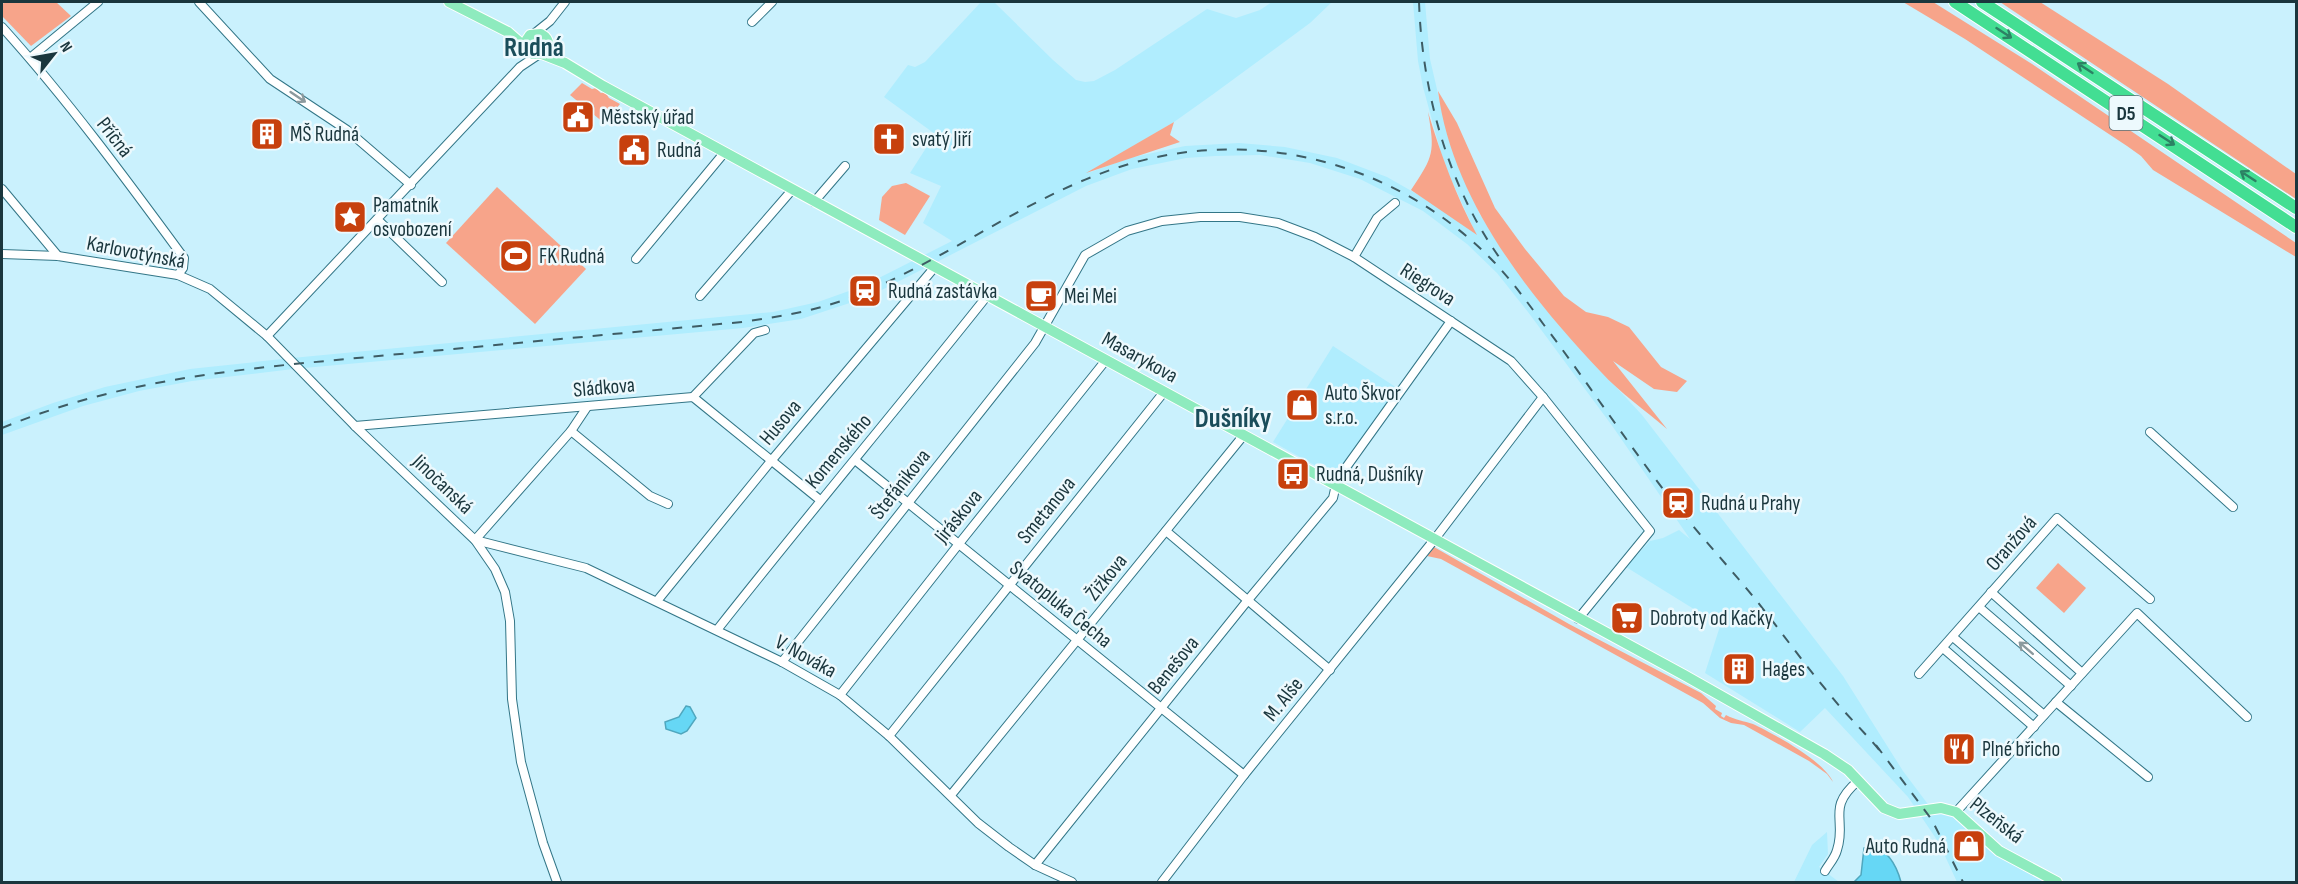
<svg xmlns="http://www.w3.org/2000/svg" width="2298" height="884" viewBox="0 0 2298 884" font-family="'Sofia Sans Condensed',sans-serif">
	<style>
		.built { fill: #b0edfe }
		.green { fill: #f7a48a }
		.water { fill: #66d7f5; stroke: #4fa7be; stroke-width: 1.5 }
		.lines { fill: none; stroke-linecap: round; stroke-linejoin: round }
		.minor-casing { stroke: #337687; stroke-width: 10 }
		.major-casing { stroke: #fff; stroke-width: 12 }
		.highway-casing { stroke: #fff; stroke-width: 14 }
		.minor { stroke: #fff; stroke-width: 8 }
		.major { stroke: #8eebbe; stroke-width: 10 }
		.highway { stroke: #43de93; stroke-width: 12 }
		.rail { stroke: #3e5c64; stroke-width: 2; stroke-dasharray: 10 10; stroke-linecap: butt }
		.oneway { stroke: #2c8264 }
		.oneway2 { stroke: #8c9a9e }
		.labels { text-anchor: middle; stroke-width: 5; stroke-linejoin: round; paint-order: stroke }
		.shield { fill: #edf9fd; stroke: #597077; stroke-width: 1.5 }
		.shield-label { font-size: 20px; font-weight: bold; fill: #1a363d }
		.poi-label { font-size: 21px; fill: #1a363d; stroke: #edf9fd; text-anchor: start }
		.street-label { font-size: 21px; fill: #1a363d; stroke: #edf9fd }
		.district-label { font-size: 27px; font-weight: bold; fill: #1a4d5a; stroke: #edf9fd }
	</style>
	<rect width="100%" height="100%" fill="#caf1fd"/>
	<g class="built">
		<polygon points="981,2 994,2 1053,60 1076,80 1085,82 1094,81 1115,70 1207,9 1236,18 1260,10 1272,2 1332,2 1310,23 1212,95 1174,122 1088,173 1129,158 1185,146 1239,143 1285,147 1337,158 1387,177 1429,201 1476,234 1444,164 1423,87 1418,61 1413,2 1425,2 1430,59 1448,137 1479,213 1507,258 1569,336 1642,415 1843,676 1903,771 1936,815 1936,813 1947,812 1995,854 2044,882 1957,882 1939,843 1908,797 1825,708 1800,732 1705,673 1722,620 1710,619 1626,567 1650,541 1663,538 1679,530 1690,539 1613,427 1528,312 1497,273 1467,244 1423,211 1360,179 1310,163 1260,155 1215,156 1186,158 1132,169 1086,186 868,297 801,319 743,328 293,369 192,381 139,391 83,406 2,435 2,422 53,403 105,387 190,369 292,358 773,312 818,302 863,286 952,241 923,223 941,186 910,173 935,134 884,97 908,65 915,67 925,62"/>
		<polygon points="1333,346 1397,388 1334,476 1273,442"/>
		<polygon points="1827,832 1828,854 1819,867 1839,882 1794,882 1812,845"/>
	</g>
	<g class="green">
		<polygon points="4,2 56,2 71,16 31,46 2,16 2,6"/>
		<polygon points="1903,2 1933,2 2032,64 2296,243 2296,257 2153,170 2141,156 2127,146 1965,39"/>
		<polygon points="2000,2 2040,2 2168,84 2296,174 2296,199"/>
		<polygon points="582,83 592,89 596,88 601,93 605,92 609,98 620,104 604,123 570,95"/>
		<path d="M1438,91L1457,123L1495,208L1525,249L1564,296L1586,312L1608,317L1629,327L1661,367L1687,381L1677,392L1654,389L1613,361L1667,429C1645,410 1620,393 1601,372C1528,295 1452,199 1438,91Z"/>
		<path d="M1428,112C1441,155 1456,196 1477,235L1411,190C1434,156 1435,152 1428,112Z"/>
		<polygon points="1174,122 1170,135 1180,142 1086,173"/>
		<polygon points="906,183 930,196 905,235 879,220 882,197 892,186"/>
		<polygon points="497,187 586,269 535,324 446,243"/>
		<path d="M1434,547L1569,624L1701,693L1716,706L1715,709L1722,713L1721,716L1724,718L1726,715C1735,720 1744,721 1753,724C1774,734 1824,761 1833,782L1827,774L1809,761L1744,725L1731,723L1720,718L1703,703L1441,559L1427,556Z"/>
		<polygon points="2058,563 2086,588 2064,613 2036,588"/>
	</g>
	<g class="water">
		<polygon points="686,706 690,707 696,718 687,731 681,734 666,729 665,722 679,717"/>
		<path d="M1872,845C1889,851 1897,867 1901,882H1854L1861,875L1864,848Z"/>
	</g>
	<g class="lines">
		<defs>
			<g id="minor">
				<polyline points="199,2 270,79 347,130 411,185"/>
				<polyline points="752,22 772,2"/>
				<path d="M2,27C67,99 126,179 184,258L183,268L178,275"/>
				<polyline points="535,33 550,21 565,2"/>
				<polyline points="30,58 98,2"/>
				<polyline points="2,189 58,256"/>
				<polyline points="814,202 845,166"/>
				<polyline points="378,220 442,282"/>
				<polyline points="2,254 58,256 178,275 210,289 267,336 355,426 475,540 495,569 505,592 510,621 512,699 521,762 543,843 557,882"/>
				<polyline points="1354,257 1377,218 1395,203"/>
				<polyline points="636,259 724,153"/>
				<polyline points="700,296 792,190"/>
				<polyline points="267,336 520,67 538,55"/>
				<polyline points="693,397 754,333 765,330"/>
				<polyline points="587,407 571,431 475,540 586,568 782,662 840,695 889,736 978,823 1009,847 1035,865 1072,882"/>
				<polyline points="355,426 693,397 820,500"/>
				<polyline points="571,431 650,496 668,504"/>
				<polyline points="2150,432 2233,507"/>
				<polyline points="855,460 1244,775"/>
				<polyline points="1166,531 1330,670"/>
				<polyline points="1991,592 2082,673"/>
				<polyline points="657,601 771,461 934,268"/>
				<polyline points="1979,607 2071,686"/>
				<path d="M717,630C806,517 898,408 987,296"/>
				<polyline points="1953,637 2044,715"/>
				<polyline points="1943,648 2034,727"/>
				<polyline points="782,662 1035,343 1085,255 1127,231 1162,221 1200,217 1240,217 1278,223 1315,237 1354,257 1511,361 1543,397 1650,531 1578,619"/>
				<polyline points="1919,674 2057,518 2150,599"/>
				<polyline points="840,695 958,545 1106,360"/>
				<polyline points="2056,702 2148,777"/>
				<polyline points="889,736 1164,392"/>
				<polyline points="951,795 1243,436"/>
				<polyline points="1956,812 2137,613 2247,717"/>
				<polyline points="1035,865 1248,600 1333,498 1337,480 1451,321"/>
				<path d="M1825,871C1829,864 1835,858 1837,850C1847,820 1826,808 1858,781"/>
				<polyline points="1162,882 1244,775 1434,540 1543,397"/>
			</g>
			<g id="major">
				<polyline points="449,2 508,32 533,54 542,54 565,63 603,86 1684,675 1824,754 1848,770 1884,808 1899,814 1941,808 1956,812 1999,851 2057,882"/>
				<path d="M526,47V41L530,35L541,34C550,39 551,48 542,54"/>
			</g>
			<g id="highway">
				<polyline points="1955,2 2296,227"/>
				<polyline points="1982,2 2296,208"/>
			</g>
		</defs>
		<use href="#minor" class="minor-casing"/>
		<use href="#major" class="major-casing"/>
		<use href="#highway" class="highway-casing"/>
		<use href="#minor" class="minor"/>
		<use href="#major" class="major"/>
		<use href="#highway" class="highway"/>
		<g class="rail">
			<path d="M1419,2C1422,91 1448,188 1502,261"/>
			<path d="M2,428C128,376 254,368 389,355C507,344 624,333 742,322C776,317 809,312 841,301C941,266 1027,194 1129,164C1259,126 1400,164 1494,262C1512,281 1528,303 1544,325C1585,379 1622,435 1663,489C1692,527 1725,562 1756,600C1780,630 1802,661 1827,691C1843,712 1863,730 1880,751"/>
			<polyline points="1876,745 1932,820 1963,882"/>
		</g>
	</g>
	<defs><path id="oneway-shaft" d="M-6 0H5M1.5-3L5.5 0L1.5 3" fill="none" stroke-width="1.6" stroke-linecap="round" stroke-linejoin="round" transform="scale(1.5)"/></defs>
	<g class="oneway">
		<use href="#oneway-shaft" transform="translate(2004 33) rotate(33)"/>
		<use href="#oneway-shaft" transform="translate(2085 68) rotate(-147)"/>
		<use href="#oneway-shaft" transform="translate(2167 140) rotate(33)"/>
		<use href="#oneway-shaft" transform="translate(2248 176) rotate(-147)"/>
	</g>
	<g class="oneway2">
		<use href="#oneway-shaft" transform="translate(298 97) rotate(34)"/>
		<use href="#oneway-shaft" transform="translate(2026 648) rotate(-139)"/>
	</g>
	<defs>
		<symbol id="civic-square" viewBox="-11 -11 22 22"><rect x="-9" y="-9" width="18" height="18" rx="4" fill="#c7400d" stroke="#edf9fd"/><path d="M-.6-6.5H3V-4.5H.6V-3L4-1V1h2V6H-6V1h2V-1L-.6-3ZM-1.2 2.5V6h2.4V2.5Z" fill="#fff"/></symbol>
		<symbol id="building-square" viewBox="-11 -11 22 22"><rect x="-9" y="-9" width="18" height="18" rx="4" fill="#c7400d" stroke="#edf9fd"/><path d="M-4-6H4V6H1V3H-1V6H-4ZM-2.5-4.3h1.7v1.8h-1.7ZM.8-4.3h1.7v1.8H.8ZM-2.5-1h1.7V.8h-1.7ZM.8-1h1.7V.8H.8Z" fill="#fff"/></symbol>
		<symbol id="church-square" viewBox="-11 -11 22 22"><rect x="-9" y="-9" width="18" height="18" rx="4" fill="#c7400d" stroke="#edf9fd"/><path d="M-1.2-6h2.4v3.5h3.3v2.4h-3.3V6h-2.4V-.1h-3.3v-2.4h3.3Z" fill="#fff"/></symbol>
		<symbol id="sight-square" viewBox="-11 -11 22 22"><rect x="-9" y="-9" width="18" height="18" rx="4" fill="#c7400d" stroke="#edf9fd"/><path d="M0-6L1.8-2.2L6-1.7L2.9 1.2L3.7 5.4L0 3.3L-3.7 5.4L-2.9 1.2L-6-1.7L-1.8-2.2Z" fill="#fff"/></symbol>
		<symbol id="stadium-square" viewBox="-11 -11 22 22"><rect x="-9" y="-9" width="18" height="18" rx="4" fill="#c7400d" stroke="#edf9fd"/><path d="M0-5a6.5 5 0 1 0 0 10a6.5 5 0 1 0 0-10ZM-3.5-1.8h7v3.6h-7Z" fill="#fff"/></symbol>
		<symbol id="station-square" viewBox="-11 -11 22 22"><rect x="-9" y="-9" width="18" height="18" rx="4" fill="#c7400d" stroke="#edf9fd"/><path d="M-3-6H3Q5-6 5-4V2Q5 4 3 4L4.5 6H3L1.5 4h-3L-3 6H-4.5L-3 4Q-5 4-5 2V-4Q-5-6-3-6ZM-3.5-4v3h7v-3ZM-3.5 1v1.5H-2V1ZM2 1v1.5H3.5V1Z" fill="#fff"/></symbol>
		<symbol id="cafe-square" viewBox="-11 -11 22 22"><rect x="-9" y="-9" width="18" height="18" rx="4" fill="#c7400d" stroke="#edf9fd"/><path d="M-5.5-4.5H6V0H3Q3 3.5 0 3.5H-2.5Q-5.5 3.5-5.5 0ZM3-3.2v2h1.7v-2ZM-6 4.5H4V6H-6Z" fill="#fff"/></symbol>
		<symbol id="shop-square" viewBox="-11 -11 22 22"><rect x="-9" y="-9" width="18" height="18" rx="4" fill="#c7400d" stroke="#edf9fd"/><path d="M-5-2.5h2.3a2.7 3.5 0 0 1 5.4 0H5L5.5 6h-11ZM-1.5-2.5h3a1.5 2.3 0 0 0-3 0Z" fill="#fff"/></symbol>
		<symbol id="bus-square" viewBox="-11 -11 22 22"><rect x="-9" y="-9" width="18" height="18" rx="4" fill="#c7400d" stroke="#edf9fd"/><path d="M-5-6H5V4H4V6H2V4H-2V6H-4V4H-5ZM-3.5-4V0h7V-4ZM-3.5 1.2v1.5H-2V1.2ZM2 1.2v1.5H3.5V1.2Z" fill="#fff"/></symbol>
		<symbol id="supermarket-square" viewBox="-11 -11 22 22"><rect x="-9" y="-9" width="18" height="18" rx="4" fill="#c7400d" stroke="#edf9fd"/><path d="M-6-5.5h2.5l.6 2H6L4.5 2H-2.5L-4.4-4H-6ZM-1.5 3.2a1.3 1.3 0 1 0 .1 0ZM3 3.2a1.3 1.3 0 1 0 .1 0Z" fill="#fff"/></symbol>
		<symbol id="restaurant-square" viewBox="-11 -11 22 22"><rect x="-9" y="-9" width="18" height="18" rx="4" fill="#c7400d" stroke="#edf9fd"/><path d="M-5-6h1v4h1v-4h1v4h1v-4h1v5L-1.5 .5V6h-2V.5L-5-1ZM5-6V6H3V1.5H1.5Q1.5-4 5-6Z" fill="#fff"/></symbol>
	</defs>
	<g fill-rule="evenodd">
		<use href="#civic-square" x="559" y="98" width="38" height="38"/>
		<use href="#building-square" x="248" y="115" width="38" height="38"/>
		<use href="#church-square" x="870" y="120" width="38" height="38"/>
		<use href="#civic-square" x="615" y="131" width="38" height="38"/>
		<use href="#sight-square" x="331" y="198" width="38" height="38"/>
		<use href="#stadium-square" x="497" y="237" width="38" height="38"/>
		<use href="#station-square" x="846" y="272" width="38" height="38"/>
		<use href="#cafe-square" x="1022" y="277" width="38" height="38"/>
		<use href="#shop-square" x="1283" y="386" width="38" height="38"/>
		<use href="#bus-square" x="1274" y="455" width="38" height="38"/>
		<use href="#station-square" x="1659" y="484" width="38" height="38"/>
		<use href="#supermarket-square" x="1608" y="599" width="38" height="38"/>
		<use href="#building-square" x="1720" y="650" width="38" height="38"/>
		<use href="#restaurant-square" x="1940" y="730" width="38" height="38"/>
		<use href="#shop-square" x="1950" y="827" width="38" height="38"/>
	</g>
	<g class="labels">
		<rect class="shield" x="2109.5" y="96" width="33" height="34" rx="4.5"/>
		<g class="shield-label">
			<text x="2126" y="120">D5</text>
		</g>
		<g class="poi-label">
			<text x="601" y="124">Městský úřad</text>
			<text x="290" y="141">MŠ Rudná</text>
			<text x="912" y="146">svatý Jiří</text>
			<text x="657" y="157">Rudná</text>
			<text x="373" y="212">Pamatník<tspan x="373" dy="24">osvobození</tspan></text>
			<text x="539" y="263">FK Rudná</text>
			<text x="888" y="298">Rudná zastávka</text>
			<text x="1064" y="303">Mei Mei</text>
			<text x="1325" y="400">Auto Škvor<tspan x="1325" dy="24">s.r.o.</tspan></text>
			<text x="1316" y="481">Rudná, Dušníky</text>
			<text x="1701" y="510">Rudná u Prahy</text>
			<text x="1650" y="625">Dobroty od Kačky</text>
			<text x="1762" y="676">Hages</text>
			<text x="1982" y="756">Plné břicho</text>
			<text x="1946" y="853" text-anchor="end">Auto Rudná</text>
		</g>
		<g class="street-label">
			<text transform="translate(115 137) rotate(52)" y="7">Příčná</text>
			<text transform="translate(136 252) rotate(11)" y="7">Karlovotýnská</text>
			<text transform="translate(1428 284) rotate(33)" y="7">Riegrova</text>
			<text transform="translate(1140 357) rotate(29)" y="7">Masarykova</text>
			<text transform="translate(604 387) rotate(-5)" y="7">Sládkova</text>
			<text transform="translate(780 422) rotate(-50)" y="7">Husova</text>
			<text transform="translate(838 451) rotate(-50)" y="7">Komenského</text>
			<text transform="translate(443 484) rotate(44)" y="7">Jinočanská</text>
			<text transform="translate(900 484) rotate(-52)" y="7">Štefánikova</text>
			<text transform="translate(1046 510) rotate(-51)" y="7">Smetanova</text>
			<text transform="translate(958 516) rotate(-51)" y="7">Jiráskova</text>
			<text transform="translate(2011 543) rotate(-49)" y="7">Oranžová</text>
			<text transform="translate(1106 577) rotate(-51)" y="7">Žižkova</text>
			<text transform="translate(1061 604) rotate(39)" y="7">Svatopluka Čecha</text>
			<text transform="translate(806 656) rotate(29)" y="7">V. Nováka</text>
			<text transform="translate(1173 665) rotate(-51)" y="7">Benešova</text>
			<text transform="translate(1283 699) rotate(-51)" y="7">M. Alše</text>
			<text transform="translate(1997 820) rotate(38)" y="7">Plzeňská</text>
		</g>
		<g class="district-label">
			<text x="534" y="56">Rudná</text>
			<text x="1233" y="427">Dušníky</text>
		</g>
	</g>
	<rect width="2298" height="884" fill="none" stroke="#1a363d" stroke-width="6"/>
	<g transform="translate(54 54) rotate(59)" stroke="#edf9fd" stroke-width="4.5" paint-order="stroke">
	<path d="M0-4.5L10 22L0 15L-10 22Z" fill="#1a363d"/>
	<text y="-9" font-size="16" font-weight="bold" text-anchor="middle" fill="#1a363d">N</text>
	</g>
</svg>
